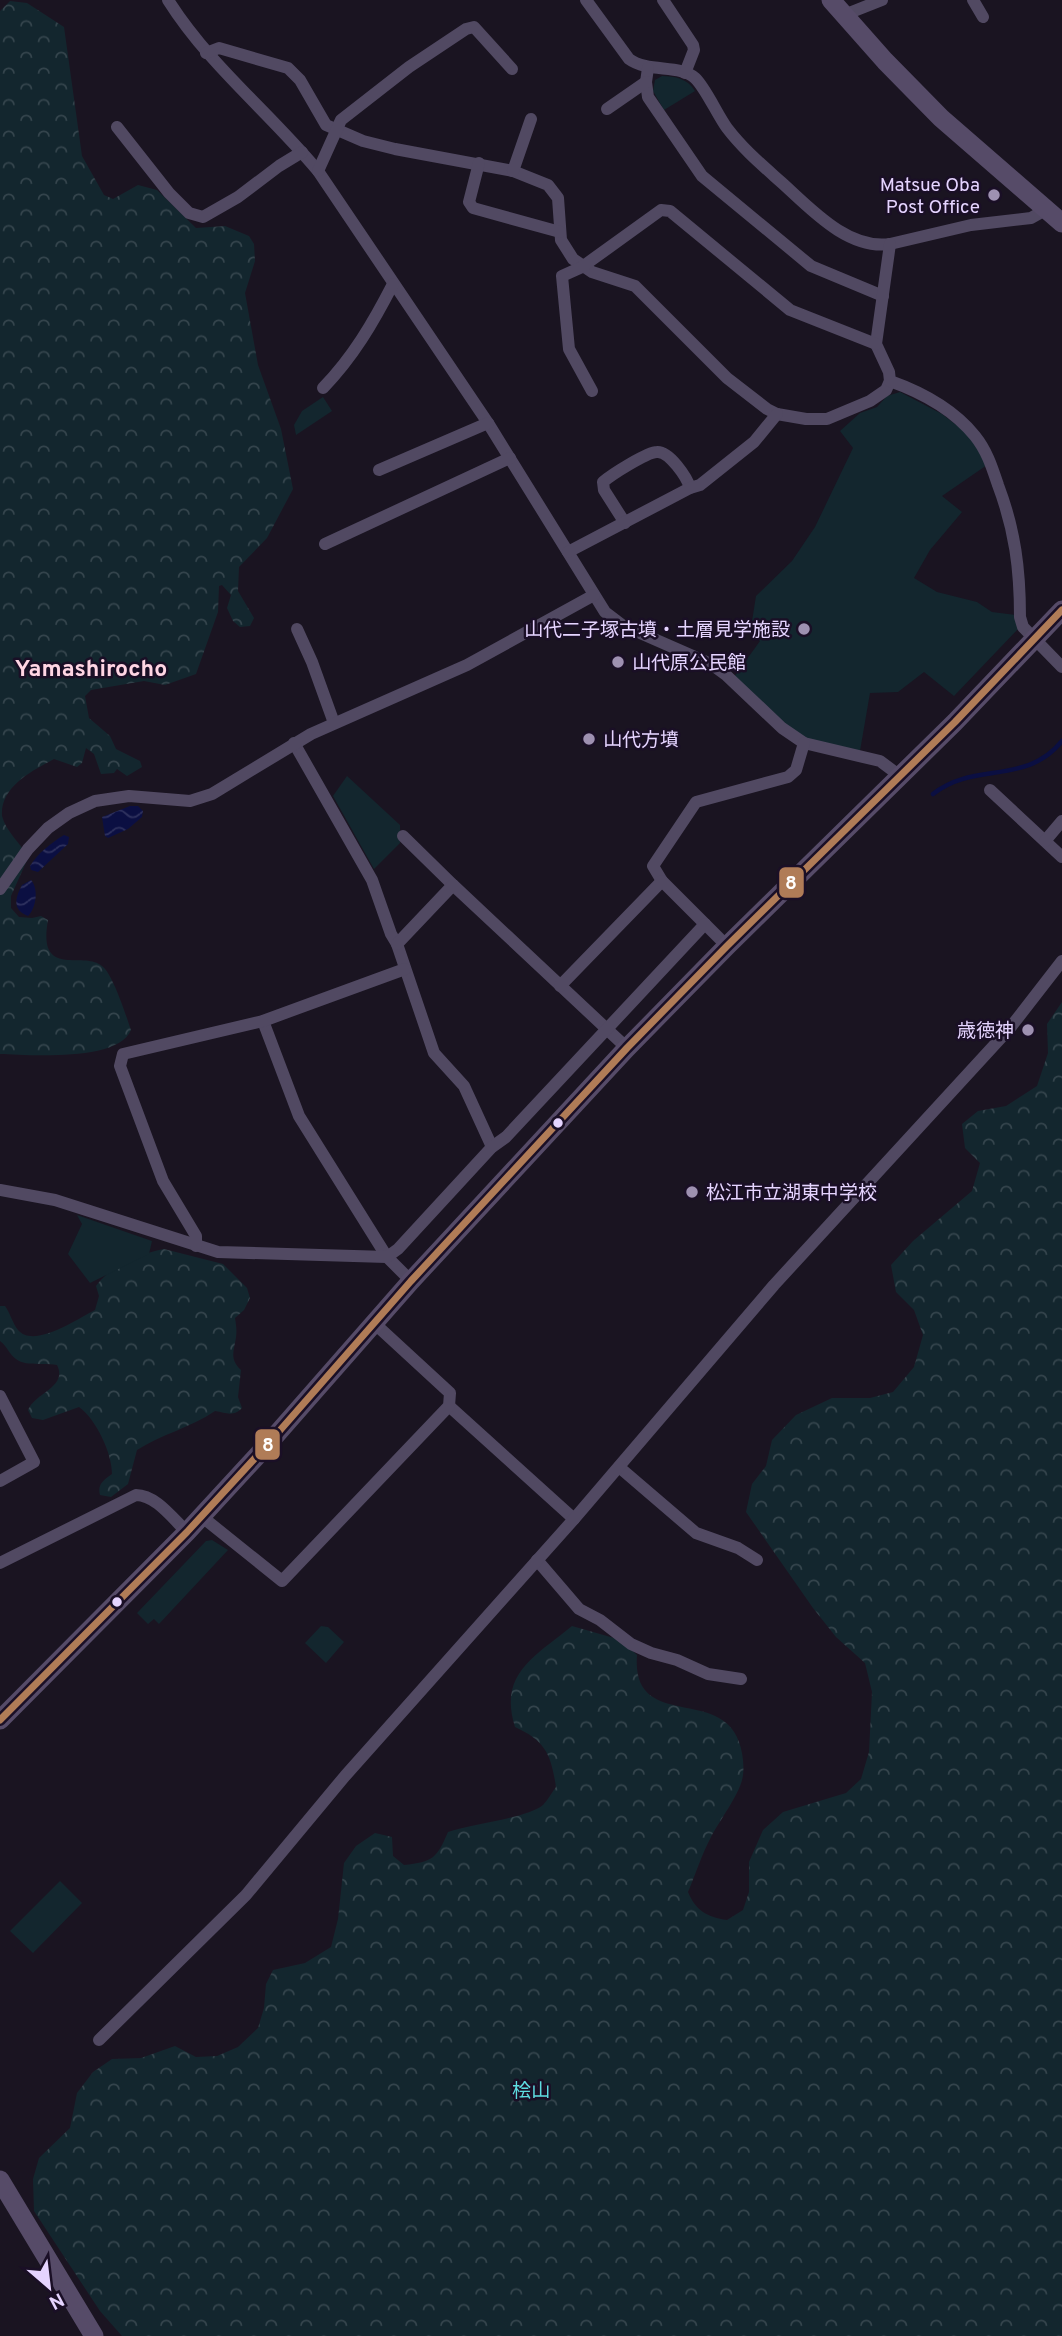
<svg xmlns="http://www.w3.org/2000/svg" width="1062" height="2336" viewBox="0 0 1062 2336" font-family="Overpass,'Noto Sans JP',sans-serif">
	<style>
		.forest { fill: url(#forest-crowns) }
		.park { fill: #13262e }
		.water { fill: url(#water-waves) }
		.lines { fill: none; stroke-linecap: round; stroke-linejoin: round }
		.stream { stroke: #0b0f42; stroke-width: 4.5 }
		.street { stroke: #514962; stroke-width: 12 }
		.secondary { stroke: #564b68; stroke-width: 19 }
		.bus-1-casing { stroke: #1a0f26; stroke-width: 12 }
		.bus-1 { stroke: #b07c57; stroke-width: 7 }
		.poi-dot { fill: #9e91b1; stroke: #1a0f26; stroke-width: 2.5 }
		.bus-dot { fill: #e5d4ff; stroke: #1a0f26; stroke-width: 2.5 }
		.labels { text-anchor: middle; stroke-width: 5; stroke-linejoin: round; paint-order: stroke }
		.poi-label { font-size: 19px; fill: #e5d4ff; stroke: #1a0f26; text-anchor: end }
		.park-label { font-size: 19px; fill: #5edce1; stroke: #1a0f26 }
		.quarter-label { font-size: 23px; font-weight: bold; fill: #ffd6e4; stroke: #1a0f26 }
		.line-badge { stroke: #1a0f26; stroke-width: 2.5 }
		.badge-label { font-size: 19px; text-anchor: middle; font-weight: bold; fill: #fff }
	</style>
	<defs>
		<pattern id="forest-crowns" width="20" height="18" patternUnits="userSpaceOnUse" patternTransform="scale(1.75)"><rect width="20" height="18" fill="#13262e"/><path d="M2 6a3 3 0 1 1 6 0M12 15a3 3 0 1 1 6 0" fill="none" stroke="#35454d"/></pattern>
		<pattern id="water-waves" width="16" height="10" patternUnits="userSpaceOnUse" patternTransform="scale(1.75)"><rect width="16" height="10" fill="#0b0f42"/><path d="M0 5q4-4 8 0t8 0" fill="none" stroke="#2e315e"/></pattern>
	</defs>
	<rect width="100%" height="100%" fill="#1a1421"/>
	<g class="forest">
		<path d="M10,1L27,3L64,27L82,156L104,195L113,199L138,185L157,190L196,228L225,226L249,236L254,244L255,261L245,293L258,365L281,429L293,489L267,538L239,567L238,591L254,618L250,626L240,627L233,621L227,608L231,595L222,585L219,586L218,612L196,674L165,685L144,681L91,690L85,696L89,718L110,736L116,749L140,761L142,767L127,776L117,769L114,773L101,774L94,754L86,748L82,763L77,767L54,759C34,770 0,786 2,816C6,832 21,843 28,858L11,896V908L19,917L32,918L41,916L48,920C37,980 83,950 102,966C113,974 126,1016 131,1030C118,1062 29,1055 0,1054V11Z"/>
		<path d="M1062,1002V2336H122L100,2311L34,2211L33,2179L39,2158L70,2128L77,2093L93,2072L112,2059L141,2058L175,2046L196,2057L217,2056L238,2047L258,2028L264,2008L266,1984L273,1970L305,1963L331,1947L338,1919L344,1863L356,1846L375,1833L392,1837L393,1856L404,1865C433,1862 437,1858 448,1832C471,1824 528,1818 543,1805C548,1800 552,1792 556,1787C551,1755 546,1741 515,1727C498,1673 536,1656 572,1626L621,1640L637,1655C631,1732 720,1686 739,1742C743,1753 745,1769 742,1780C739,1794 719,1822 711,1837C702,1854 696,1873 688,1892C696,1911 707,1917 727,1920L743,1910L749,1892V1862L763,1830L783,1812L846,1793L861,1779L869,1752L872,1692L865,1663L836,1637L813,1608L746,1512L752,1484L766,1466L772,1440L796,1415L832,1398H870L893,1392L914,1367L923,1335L914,1310L896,1292L891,1265L913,1241L972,1191L980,1163L965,1148L962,1124L978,1111L1006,1106L1037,1086L1048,1053L1047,1024Z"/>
		<path d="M164,1249L223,1264L247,1288L250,1298L244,1310L235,1318C236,1324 237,1331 236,1337C234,1352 229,1358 241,1370L238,1397L242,1408C233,1417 227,1413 215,1411C190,1428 162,1434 137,1450L128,1484L111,1497L100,1495C97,1484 104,1480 112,1474C112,1453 96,1419 79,1407L43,1420L32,1418L28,1410C36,1392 68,1387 57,1365C45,1362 26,1367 16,1359C9,1354 7,1346 0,1341V1306H5C10,1313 13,1324 18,1330C34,1349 77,1319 95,1310L99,1296L96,1286C111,1265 139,1254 164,1249Z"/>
	</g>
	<g class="park">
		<path d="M662,76C675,76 688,79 695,91L664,110L653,91L655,80Z"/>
		<polygon points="900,392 942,414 972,437 987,465 942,496 962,512 930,550 914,578 937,592 977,602 992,612 1016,615 1020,627 954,696 924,672 898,692 870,693 860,751 802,739 734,677 760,641 750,634 756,596 792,561 815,527 853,448 840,431 860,413 877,407 887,396"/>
		<polygon points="323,397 332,411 296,435 294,425 302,411"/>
		<polygon points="347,776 400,825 400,843 374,869 333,796"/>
		<polygon points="77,1215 152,1241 149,1254 90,1283 68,1254 82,1224"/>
		<polygon points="212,1540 228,1550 159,1624 154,1619 148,1624 137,1613 206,1541"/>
		<polygon points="321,1626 328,1627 344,1642 326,1663 305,1643"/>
		<polygon points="60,1881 82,1903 33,1953 10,1931"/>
	</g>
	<g class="water">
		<polygon points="130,806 138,806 143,811 142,817 128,829 108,838 105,836 102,817"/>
		<path d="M64,835L69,837L68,844L38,872L31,870L30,866C38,853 51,843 64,835Z"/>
		<path d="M31,880C39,889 36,908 28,916C12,910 15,898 22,885Z"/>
	</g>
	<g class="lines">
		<path class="stream" d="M933,794C974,761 1026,786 1062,741"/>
		<g class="street">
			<path d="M168,0C209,65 269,112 318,171L488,423L605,612L622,625L711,664L726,675L782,728L804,743L880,761L900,776"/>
			<path d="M586,0L629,59C648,73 680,64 695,78C705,87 718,116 727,128C743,149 762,165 781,182C810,208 847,250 890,244L971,225L1031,218L1047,209"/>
			<polyline points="663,0 693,45 694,50 685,73"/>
			<polyline points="973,0 983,17"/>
			<polyline points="844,15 882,0"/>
			<polyline points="206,53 219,48 288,68 300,80 326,125 363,141 395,149 513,171 548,185 558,198 561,240 573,259 592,272 635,286 727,378 767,409 777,414 806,419 827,419 870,401 886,390 890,381"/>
			<polyline points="648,68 646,82 648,97 702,176 811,266 883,296"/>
			<polyline points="607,109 646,82"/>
			<polyline points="117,127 169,193 189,213 203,217 238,197 279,166 302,152"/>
			<polyline points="479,163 469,202 473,208 560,232"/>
			<polyline points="318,171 341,120 409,67 466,29 474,27 512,69"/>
			<polyline points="513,171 531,119"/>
			<path d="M890,244L876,344L889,372L890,381C921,392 954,410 975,436C987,451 992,467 998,485C1015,530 1020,569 1020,617L1023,627L1062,667"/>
			<path d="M323,388C353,357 373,323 393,284"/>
			<polyline points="592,391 569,349 562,276 582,267 661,210 670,211 790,310 876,344"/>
			<polyline points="379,470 488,423"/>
			<path d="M625,523L604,490L603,482C611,475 647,452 657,452C669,451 687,477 690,488"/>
			<polyline points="325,544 510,458"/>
			<polyline points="568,552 690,488 700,485 754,442 777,414"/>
			<polyline points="297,629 312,662 334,723"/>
			<polyline points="294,743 372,880 391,934 397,944 434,1053 464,1086 492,1147"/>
			<polyline points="990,790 1062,857"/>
			<polyline points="403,836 453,885"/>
			<polyline points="1045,841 1062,821"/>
			<polyline points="662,881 653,866 696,802 788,777 796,770 804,743"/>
			<polyline points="0,889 28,849 48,828 69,813 95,801 129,796 190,801 212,794 311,734 467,665 594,595"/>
			<polyline points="397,944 453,885 627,1048"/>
			<polyline points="560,986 662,881 705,924"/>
			<polyline points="263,1021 299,1116 387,1257 411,1281"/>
			<polyline points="0,1190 55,1200 218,1252 387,1257 398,1249 492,1147 506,1137 705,924 727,946"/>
			<polyline points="196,1246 196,1236 163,1181 120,1066 123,1054 263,1021 405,969"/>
			<polyline points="0,1396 34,1462 0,1481"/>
			<polyline points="449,1406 574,1519"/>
			<polyline points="619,1467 696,1533 738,1548 757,1560"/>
			<polyline points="201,1516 282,1581 449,1406 450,1393 374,1323"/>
			<polyline points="537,1560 579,1609 600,1620 631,1644 651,1653 677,1660 708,1674 741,1679"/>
			<path d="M0,1563L136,1495C156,1495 173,1519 187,1532"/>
			<polyline points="99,2040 246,1895 345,1776 574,1519 774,1285 1010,1028 1062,961"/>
		</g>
		<g class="secondary">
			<polyline points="831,0 885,61 941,118 1062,223"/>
			<polyline points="0,1720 187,1532 268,1444 411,1281 627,1048 727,946 955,722 1062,610"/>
			<polyline points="0,2180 94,2336"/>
		</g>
		<defs>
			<polyline id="bus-1" points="0,1720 187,1532 268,1444 411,1281 627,1048 727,946 955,722 1062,610"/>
		</defs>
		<use href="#bus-1" class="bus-1-casing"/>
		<use href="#bus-1" class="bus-1"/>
	</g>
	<g class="poi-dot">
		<circle cx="994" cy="195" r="7"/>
		<circle cx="804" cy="629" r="7"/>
		<circle cx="618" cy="662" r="7"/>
		<circle cx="589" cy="739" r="7"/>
		<circle cx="1028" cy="1030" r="7"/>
		<circle cx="692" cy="1192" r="7"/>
	</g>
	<g class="bus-dot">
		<circle cx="558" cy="1123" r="6"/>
		<circle cx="117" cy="1602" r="6"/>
	</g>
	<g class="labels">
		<g class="poi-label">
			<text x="980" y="191">Matsue Oba<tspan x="980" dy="22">Post Office</tspan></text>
			<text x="790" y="636">山代二子塚古墳・土層見学施設</text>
			<text x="632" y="669" text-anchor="start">山代原公民館</text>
			<text x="603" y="746" text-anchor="start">山代方墳</text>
			<text x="1014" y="1037">歳徳神</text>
			<text x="706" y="1199" text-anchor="start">松江市立湖東中学校</text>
		</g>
		<g class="park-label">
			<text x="531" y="2097">桧山</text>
		</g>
		<g class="quarter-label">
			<text x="91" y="676">Yamashirocho</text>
		</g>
	</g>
	<g class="line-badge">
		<rect x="778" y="866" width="27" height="33" rx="7" fill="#b07c57"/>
		<rect x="254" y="1428" width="27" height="33" rx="7" fill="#b07c57"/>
	</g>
	<g class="badge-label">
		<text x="791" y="889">8</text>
		<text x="268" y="1451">8</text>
	</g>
	<g transform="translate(49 2287) rotate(152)" stroke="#1a0f26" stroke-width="5" paint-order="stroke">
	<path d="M0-5L12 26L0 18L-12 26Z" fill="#e5d4ff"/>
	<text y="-10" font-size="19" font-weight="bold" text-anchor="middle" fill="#e5d4ff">N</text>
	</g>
</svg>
